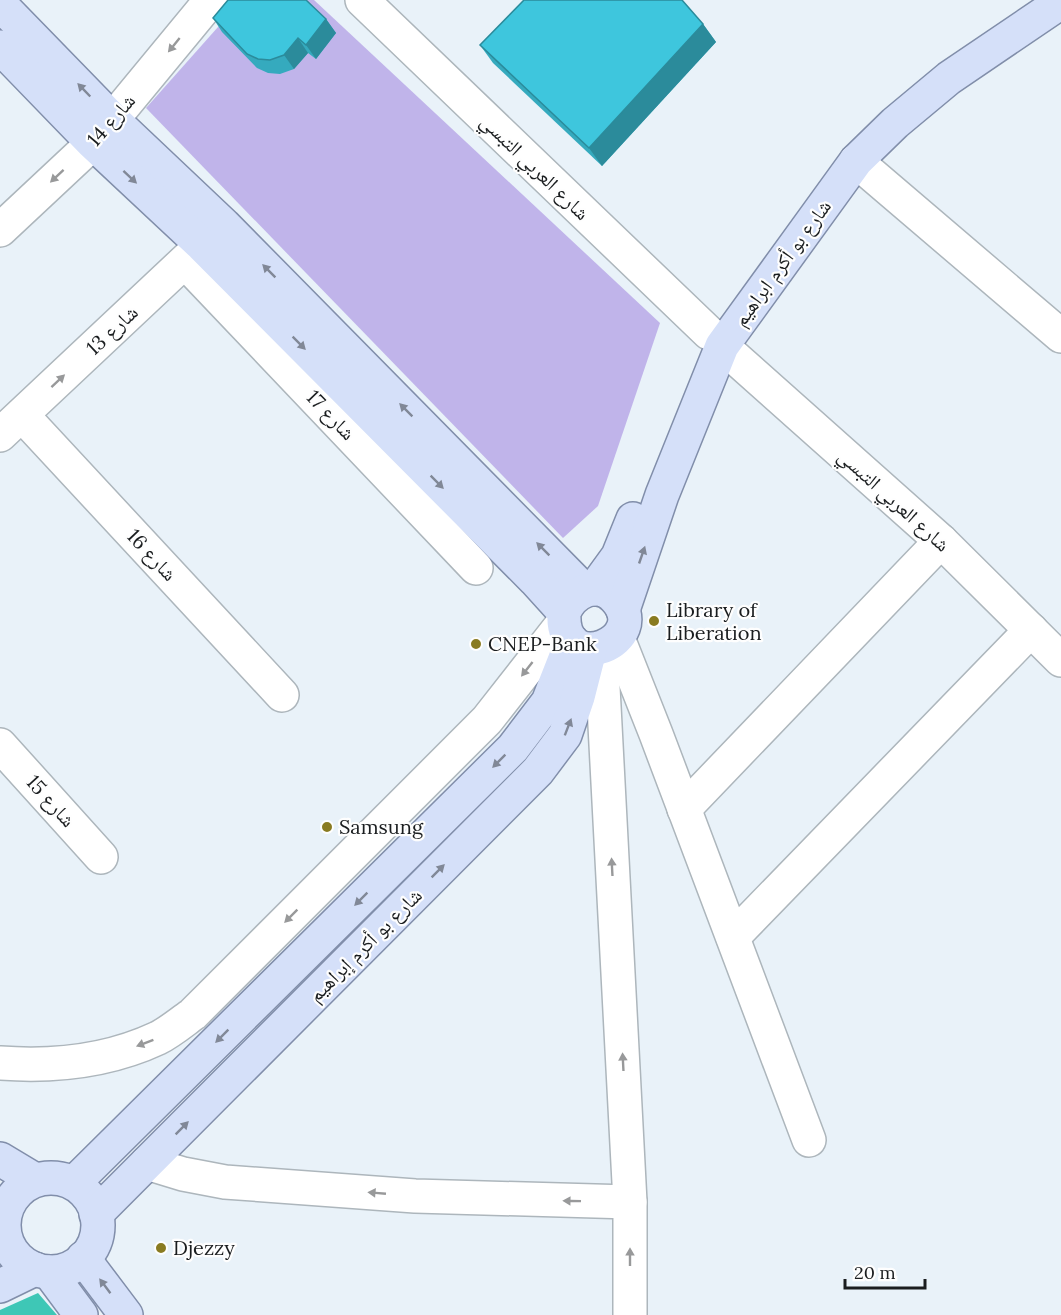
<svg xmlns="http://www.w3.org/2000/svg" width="1061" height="1315" viewBox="0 0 1061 1315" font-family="Lora,'Noto Naskh Arabic',serif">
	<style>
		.green { fill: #c0b4ea }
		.water { fill: #3ec7b6 }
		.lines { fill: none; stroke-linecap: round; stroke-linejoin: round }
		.minor-casing { stroke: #adb6bc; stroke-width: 36 }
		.major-casing { stroke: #818eaa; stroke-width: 36 }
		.minor { stroke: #fff; stroke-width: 33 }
		.major { stroke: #d5e0f9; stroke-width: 33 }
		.wall { fill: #35aabe }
		.shaded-wall { fill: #2b8b9b }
		.building { fill: #3ec6dd; stroke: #2b8b9b; stroke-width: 1.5 }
		.oneway { fill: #98999a }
		.oneway2 { fill: #818897 }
		.poi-dot { fill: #897b21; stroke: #fefefe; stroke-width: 2 }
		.labels { text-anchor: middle; stroke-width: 4.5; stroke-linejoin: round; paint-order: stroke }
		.street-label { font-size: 20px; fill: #1a1d1f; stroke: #fefefe }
		.poi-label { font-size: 20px; fill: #1a1d1f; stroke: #fefefe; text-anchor: start }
	</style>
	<rect width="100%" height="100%" fill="#e9f2f9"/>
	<polygon class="green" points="242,0 314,0 660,323 598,506 563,538 146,108"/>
	<polygon class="water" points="38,1293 57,1315 0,1315 0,1310"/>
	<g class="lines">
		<defs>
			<g id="minor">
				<polyline points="362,0 709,333"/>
				<polyline points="856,161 1061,336"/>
				<polyline points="0,230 93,143 211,0"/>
				<polyline points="185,262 476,568"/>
				<polyline points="722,346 941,541 1061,660"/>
				<polyline points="22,415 282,695"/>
				<polyline points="0,435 200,247"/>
				<polyline points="618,638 656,734 809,1140"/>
				<polyline points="601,649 630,1202 630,1315"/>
				<polyline points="0,745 101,857"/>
				<polyline points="684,809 941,541"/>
				<polyline points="733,937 1031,630"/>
				<path d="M0,1063C54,1067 109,1061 158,1038C170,1032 182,1022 193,1014L487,720L563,623"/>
				<polyline points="147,1163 183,1174 225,1182 415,1196 630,1202"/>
			</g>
			<g id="major">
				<polyline points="0,4 113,120 224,225 584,590"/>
				<path d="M0,47L93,143L202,245L535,580L564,612C560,681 655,640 615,598C597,579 573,592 564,612"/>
				<polyline points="594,589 618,556 633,519"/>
				<polyline points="623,610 662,495 722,346 856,161 895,123 949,78 1061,2"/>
				<polyline points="0,1159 35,1180"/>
				<circle cx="51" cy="1225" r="47"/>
				<polyline points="74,1183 513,748 548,702 572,641"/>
				<polyline points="96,1214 538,771 565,735 578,697 590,650"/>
				<polyline points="83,1258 126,1315"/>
				<polyline points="49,1272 81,1315"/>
				<polyline points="0,1286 35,1269"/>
			</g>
		</defs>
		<use href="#minor" class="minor-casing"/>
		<use href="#major" class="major-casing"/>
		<use href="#minor" class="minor"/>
		<use href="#major" class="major"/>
	</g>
	<g class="wall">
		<polygon points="213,18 326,19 336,33 316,59 308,53 294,69 280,74 268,73 257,68 222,32"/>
		<polygon points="703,24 716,42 602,166 493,63 480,45"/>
	</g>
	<g class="shaded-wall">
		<polygon points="326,19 336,33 316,59 306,45"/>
		<polygon points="703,24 716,42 602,166 589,148"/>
		<polygon points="298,38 308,53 294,69 284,55"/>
	</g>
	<g class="building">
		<polygon points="228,0 306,0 326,19 306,45 298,38 284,55 270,60 258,59 247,54 213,18"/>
		<polygon points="524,0 682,0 703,24 589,148 480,45"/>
	</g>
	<defs><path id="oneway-solid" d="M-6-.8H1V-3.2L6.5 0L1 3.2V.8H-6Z" transform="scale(1.5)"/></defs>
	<g class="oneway">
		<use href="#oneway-solid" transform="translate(174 45) rotate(129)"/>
		<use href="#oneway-solid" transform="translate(57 176) rotate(137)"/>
		<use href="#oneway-solid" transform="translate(58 381) rotate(-43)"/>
		<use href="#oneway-solid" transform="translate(527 669) rotate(128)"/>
		<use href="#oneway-solid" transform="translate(612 867) rotate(-93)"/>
		<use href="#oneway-solid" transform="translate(291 916) rotate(135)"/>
		<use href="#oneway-solid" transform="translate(145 1043) rotate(159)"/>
		<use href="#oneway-solid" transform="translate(623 1062) rotate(-93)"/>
		<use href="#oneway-solid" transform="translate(377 1193) rotate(-175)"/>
		<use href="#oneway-solid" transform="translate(572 1201) rotate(-179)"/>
		<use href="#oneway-solid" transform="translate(630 1257) rotate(-90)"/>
	</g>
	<g class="oneway2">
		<use href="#oneway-solid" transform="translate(84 90) rotate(-134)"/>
		<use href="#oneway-solid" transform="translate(130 177) rotate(43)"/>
		<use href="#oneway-solid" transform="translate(269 271) rotate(-135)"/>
		<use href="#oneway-solid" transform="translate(299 343) rotate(45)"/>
		<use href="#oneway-solid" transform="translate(406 410) rotate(-135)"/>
		<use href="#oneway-solid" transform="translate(437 482) rotate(45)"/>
		<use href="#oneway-solid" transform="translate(543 549) rotate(-135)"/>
		<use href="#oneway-solid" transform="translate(642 555) rotate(-71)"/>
		<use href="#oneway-solid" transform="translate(568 727) rotate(-69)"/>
		<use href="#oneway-solid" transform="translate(499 761) rotate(135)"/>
		<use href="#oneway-solid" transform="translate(438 871) rotate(-45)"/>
		<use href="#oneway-solid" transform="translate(361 899) rotate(135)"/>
		<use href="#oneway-solid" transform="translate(222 1036) rotate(135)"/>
		<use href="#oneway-solid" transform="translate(182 1128) rotate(-45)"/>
		<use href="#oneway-solid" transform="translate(105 1286) rotate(-127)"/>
	</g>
	<g class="poi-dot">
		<circle cx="654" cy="621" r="6"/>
		<circle cx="476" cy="644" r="6"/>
		<circle cx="327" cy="827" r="6"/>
		<circle cx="161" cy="1248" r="6"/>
	</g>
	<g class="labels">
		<g class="street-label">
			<text transform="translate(111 120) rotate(-49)" y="7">شارع 14</text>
			<text transform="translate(535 167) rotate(44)" y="7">شارع العربي التبسي</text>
			<text transform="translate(782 263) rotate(-54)" y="7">شارع بو أكرم ابراهيم</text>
			<text transform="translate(112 330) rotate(-43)" y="7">شارع 13</text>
			<text transform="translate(331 415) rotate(46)" y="7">شارع 17</text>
			<text transform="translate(894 500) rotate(42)" y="7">شارع العربي التبسي</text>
			<text transform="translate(152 555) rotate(47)" y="7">شارع 16</text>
			<text transform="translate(51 801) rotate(48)" y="7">شارع 15</text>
			<text transform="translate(365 945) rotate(-45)" y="7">شارع بو أكرم إبراهيم</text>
		</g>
		<g class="poi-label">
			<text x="666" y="617">Library of<tspan x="666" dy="23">Liberation</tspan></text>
			<text x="488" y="651">CNEP-Bank</text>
			<text x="339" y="834">Samsung</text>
			<text x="173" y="1255">Djezzy</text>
		</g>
	</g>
	<path d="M845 1279v9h80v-9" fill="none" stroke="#1a1d1f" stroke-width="3"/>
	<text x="854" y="1279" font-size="18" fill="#1a1d1f" stroke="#fefefe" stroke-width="4.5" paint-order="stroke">20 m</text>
</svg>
